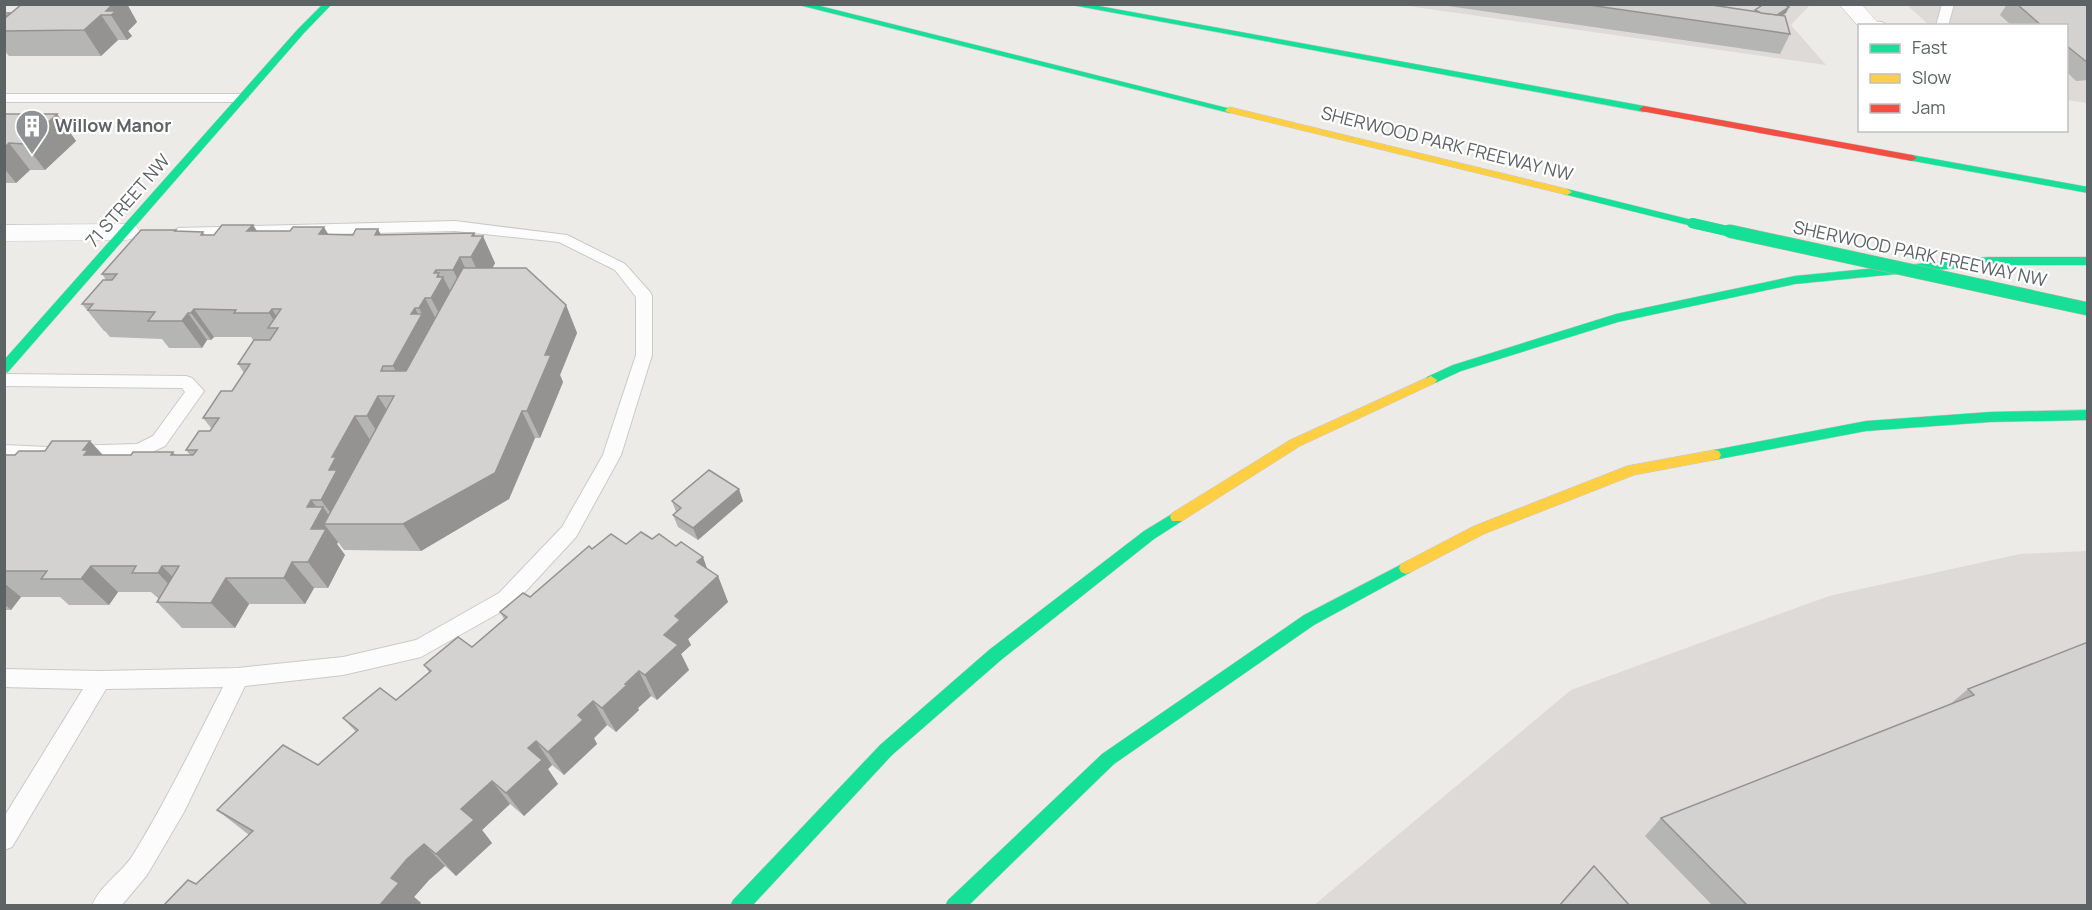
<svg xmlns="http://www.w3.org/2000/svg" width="2092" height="910" viewBox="0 0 2092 910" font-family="Manrope,sans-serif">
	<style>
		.industrial { fill: #dddad8 }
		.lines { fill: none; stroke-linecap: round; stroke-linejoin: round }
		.lane-casing { stroke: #c9caca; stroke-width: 2 }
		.street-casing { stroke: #c9caca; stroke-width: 1 }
		.fast-casing { stroke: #c7c8c7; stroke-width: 1 }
		.slow-casing { stroke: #c7c8c7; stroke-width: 1 }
		.jam-casing { stroke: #c7c8c7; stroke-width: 1 }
		.lane { fill: #fcfcfc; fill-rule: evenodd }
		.street { fill: #fcfcfc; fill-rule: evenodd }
		.fast { fill: #16e098; fill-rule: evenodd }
		.slow { fill: #ffcf43; fill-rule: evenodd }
		.jam { fill: #f24e42; fill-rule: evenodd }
		.fast-bridge-far1-casing { stroke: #c4b296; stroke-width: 10; stroke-linecap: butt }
		.fast-bridge-casing { stroke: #c4b296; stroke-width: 14; stroke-linecap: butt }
		.fast-bridge-far1 { stroke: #16e098; stroke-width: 10 }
		.fast-bridge { stroke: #16e098; stroke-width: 13 }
		.wall { fill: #b5b5b4 }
		.shaded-wall { fill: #949392 }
		.building { fill: #d3d2d1; stroke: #949392; stroke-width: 1.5 }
		.labels { text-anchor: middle; stroke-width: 4.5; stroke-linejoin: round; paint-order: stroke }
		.far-poi-label { font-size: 18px; font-weight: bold; fill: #5d6265; stroke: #fff; text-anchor: start }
		.far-street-label { font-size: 18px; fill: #5d6265; stroke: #fff }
	</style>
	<rect width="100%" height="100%" fill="#edebe8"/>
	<g class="industrial">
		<polygon points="1401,5 1810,5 1791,25 1826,65"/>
		<polygon points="1907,5 2087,5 2087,103 2067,100 2066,26 1929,25"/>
		<polygon points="2087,551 2087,905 1313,906 1571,690 1829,596 2020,554"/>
	</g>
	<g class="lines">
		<defs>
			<g id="lane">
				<polygon points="1942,4 1954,4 1948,26 1936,26"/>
				<polygon points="1869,21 1882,22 1888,26 1863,25"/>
				<polygon points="4,94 242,94 248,98 242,102 4,102"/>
				<path d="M455,221L567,235L625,264L650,292L652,296V355L621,455L576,537L513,605L421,657L343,675L245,686L184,812L147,875L121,906H92C100,885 121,874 133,855C166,801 194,744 223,687L106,689L12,847L4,850V817L83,689L4,687V669L100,671L238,668L343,657L416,640L499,593L562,527L603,455L636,355V297L615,270L559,242L455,231L178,238L171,233L178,228Z"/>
				<polygon points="4,374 186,376 192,378 204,391 165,446 139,458 75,458 69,456 66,451 69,446 137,444 153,436 185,392 182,388 4,386"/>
				<polygon points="4,445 48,447 51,452 48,457 4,459"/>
			</g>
			<g id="street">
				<polygon points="1839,4 1861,4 1880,25 1860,26 1860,28"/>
				<polygon points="126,224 136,226 140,232 136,238 126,240 4,241 4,225"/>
			</g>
			<g id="fast">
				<polygon points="323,4 332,4 304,33 8,372 4,373 4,360 298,29"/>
				<polygon points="795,4 812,4 1235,110 1230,113"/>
				<polygon points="1067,4 1088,4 1644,106 1649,109 1644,112"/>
				<polygon points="1912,155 2088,187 2088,193 1908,160 1908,156"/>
				<polygon points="1567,189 1696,221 1698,223 1692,226 1563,194 1562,192"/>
				<polygon points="1988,257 2088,257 2088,265 1988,265 1795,284 1618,322 1461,371 1435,383 1427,383 1425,380 1427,377 1453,365 1616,314 1795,276"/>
				<polygon points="2088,410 2088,420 1990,422 1866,431 1714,460 1707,455 1714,450 1866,421 1990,412"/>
				<polygon points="1177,511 1182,513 1184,517 1182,521 1154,539 1001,660 892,755 752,906 730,906 733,900 880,745 989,650 1144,531"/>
				<polygon points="1406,562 1411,564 1413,568 1411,572 1314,625 1114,764 968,906 945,906 948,900 1102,754 1304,615"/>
			</g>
			<g id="slow">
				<polygon points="1230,107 1567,189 1572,192 1567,195 1227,112 1225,110"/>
				<polygon points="1431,376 1437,380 1435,383 1300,446 1182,521 1172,521 1170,517 1172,513 1290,440"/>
				<polygon points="1714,450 1719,451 1721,455 1719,459 1634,475 1484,534 1411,572 1406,574 1401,572 1399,568 1401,564 1474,526 1627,466"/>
			</g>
			<polygon id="jam" points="1644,106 1912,155 1917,158 1912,161 1641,111 1639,109"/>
		</defs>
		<use href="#lane" class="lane-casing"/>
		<use href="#street" class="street-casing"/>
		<use href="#fast" class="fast-casing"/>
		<use href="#slow" class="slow-casing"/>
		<use href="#jam" class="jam-casing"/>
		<use href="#lane" class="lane"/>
		<use href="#street" class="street"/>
		<use href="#fast" class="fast"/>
		<use href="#slow" class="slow"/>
		<use href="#jam" class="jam"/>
		<defs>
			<polyline id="fast-bridge-far1" points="1692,223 1736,233"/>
			<polyline id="fast-bridge" points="1729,231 2088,309"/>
		</defs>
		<use href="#fast-bridge-far1" class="fast-bridge-far1-casing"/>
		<use href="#fast-bridge" class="fast-bridge-casing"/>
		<use href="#fast-bridge-far1" class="fast-bridge-far1"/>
		<use href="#fast-bridge" class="fast-bridge"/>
	</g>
	<g class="wall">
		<polygon points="22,4 127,4 137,22 128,31 132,36 127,40 118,40 101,56 9,56 4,50 4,13 10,14"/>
		<polygon points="1434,4 1716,4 1715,6 1755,12 1755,10 1789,7 1786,13 1782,16 1790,34 1780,54"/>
		<polygon points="2007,4 2085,4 2088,6 2088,80 2076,81 2067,72 2067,26 2012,26 2000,15"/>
		<polygon points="4,114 57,114 76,141 45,170 30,170 16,183 4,183"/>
		<polygon points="253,225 257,231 328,234 476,236 495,263 492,268 566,305 577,333 560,375 563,382 540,438 535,438 509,499 421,551 344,550 338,542 337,544 345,555 328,588 314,588 305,604 249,604 235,628 182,628 157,602 159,599 151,592 118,592 109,605 69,605 60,597 21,597 11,610 4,610 4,455 15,455 45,451 90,441 103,455 131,455 173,452 176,455 190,455 186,450 210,431 212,429 203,418 232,391 244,373 238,364 270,340 253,340 251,337 214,337 211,340 207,340 202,348 169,348 162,339 110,337 105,331 104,331 82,304 106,280 102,274 176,230 177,232 203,232 205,235 214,235"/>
		<polygon points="672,501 743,501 698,540 678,527 673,515 676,512"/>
		<polygon points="652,539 708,569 718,576 728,602 688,639 691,645 681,654 689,670 657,700 651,696 638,708 639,710 616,732 607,725 594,738 597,744 564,775 552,765 548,769 558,784 524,816 510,804 482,830 492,843 456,876 445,866 429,880 414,897 421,903 196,884 249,835 217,810 318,765 356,732 343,718 396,700 429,672 424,665 472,647 504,619 500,612 530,597 592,549"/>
		<polygon points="2088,642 2088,906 1713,906 1645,836 1661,818 1949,705 1968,689"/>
	</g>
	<g class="shaded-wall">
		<polygon points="113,4 127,4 137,22 128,31 132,36 127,40 111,15 106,11"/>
		<polygon points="1789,7 1786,13 1771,23 1774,17"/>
		<polygon points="101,15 118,40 101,56 84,30"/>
		<polygon points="57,114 76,141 45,170 25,144"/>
		<polygon points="9,143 30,170 16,183 4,168 4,148"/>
		<polygon points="253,225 270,252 247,231"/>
		<polygon points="324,227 340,254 319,234"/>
		<polygon points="378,229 392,256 375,235"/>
		<polygon points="474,233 479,243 483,236 495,263 484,285 471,257 472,236"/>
		<polygon points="460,257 473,285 466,297 453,270"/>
		<polygon points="436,270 442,280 443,277 457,304 445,325 431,298 434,273"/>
		<polygon points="425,298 439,325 409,394 393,366 411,314 415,308 420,318 422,314 419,308"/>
		<polygon points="566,305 577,333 560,375 563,382 540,438 527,411 545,355"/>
		<polygon points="194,309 214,337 211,340 191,313"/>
		<polygon points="272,309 289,337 287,340 269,313"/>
		<polygon points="188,313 207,340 202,348 182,321"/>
		<polygon points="378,396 395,423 384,443 367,416"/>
		<polygon points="522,411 535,438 509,499 421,551 403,524"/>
		<polygon points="355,416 372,443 339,524 321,500 332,457"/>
		<polygon points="90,441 114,468 84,455 83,450"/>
		<polygon points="739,489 743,501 698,540 693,528"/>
		<polygon points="311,500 321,512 323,507 335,524 324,524 338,542 337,544 345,555 328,588 308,562 311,529 307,507"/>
		<polygon points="703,557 712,582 718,576 728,602 688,639 691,645 681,654 689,670 657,700 645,675 664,635 675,616 697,562"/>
		<polygon points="292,562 314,588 305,604 284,578"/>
		<polygon points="91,566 118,592 109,605 81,579"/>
		<polygon points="162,566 187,592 183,599 158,573"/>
		<polygon points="226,578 249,604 235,628 211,603"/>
		<polygon points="4,583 21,597 11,610 4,604"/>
		<polygon points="639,671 651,696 638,708 639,710 616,732 602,708"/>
		<polygon points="593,701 607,725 594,738 597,744 564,775 548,752 578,715"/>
		<polygon points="536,741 552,765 548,769 558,784 524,816 506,793 528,748"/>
		<polygon points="492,781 510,804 482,830 492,843 456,876 436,854 461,809"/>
		<polygon points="424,844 445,866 429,880 414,897 421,903 419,906 379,906 391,878 407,859"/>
	</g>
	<g class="building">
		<polygon points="22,4 113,4 106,11 116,11 111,15 101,15 84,30 4,31 4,19"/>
		<polygon points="1582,4 1705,4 1785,16 1790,34"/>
		<polygon points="1764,4 1783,4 1789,7 1777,15 1761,13 1755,10"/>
		<polygon points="2017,4 2085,4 2088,6 2088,63 2067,46 2067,26 2042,26"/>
		<polygon points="4,13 10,13 4,18"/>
		<polygon points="4,114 57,114 25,144 9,143 4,148"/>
		<polygon points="222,225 253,225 247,231 290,231 293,227 324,227 319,234 353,235 356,229 378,229 375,235 474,233 472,236 483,236 471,257 460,257 453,270 436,270 434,273 439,273 437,277 443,277 431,298 425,298 419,308 415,308 411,314 422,314 393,366 383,366 381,371 406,371 463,268 526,268 566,305 545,355 551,355 527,411 522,411 495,473 403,524 324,524 394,396 378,396 367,416 355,416 332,457 336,457 329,470 337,470 321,500 311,500 307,507 323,507 311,529 326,529 308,562 292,562 284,578 226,578 211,603 157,602 179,566 162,566 158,573 132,573 136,566 91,566 81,579 41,579 47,571 4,571 4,455 15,455 19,451 45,451 52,441 90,441 83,450 88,450 84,455 131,455 133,452 173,452 171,455 193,455 197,450 186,450 199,431 210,431 219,418 203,418 221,391 232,391 250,364 238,364 254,340 270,340 278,328 268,328 281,309 272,309 269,313 234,313 236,310 194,309 191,313 188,313 182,321 148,321 155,312 88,310 93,304 82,304 103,280 112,280 117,274 102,274 141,230 176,230 175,231 203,232 201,235 214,235"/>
		<polygon points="709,470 739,489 693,528 673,515 681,508 672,501"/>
		<polygon points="641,532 652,539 659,534 676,546 681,542 703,557 697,562 718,576 675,616 680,620 664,635 678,645 645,675 639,671 625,684 627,685 602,708 593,701 578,715 583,720 548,752 536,741 528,748 542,760 506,793 492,781 461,809 474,820 436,854 424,844 407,859 391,878 399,883 379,906 163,906 188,880 196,884 253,831 217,810 283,745 318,765 358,730 343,718 380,688 396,700 431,671 424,665 458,637 472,647 507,617 500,612 523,593 530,597 589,546 592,549 611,534 626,544"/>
		<polygon points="2088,642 2088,906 1748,906 1661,818 1974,695 1968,689"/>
		<polygon points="1594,866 1630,906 1559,906"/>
	</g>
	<defs>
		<symbol id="building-pin" viewBox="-11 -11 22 30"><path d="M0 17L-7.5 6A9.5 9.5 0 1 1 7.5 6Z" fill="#8f9293" stroke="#fff"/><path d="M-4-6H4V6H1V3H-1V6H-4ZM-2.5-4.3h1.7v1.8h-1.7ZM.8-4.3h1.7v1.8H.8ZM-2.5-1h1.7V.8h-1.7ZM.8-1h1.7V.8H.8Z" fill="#fff"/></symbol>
	</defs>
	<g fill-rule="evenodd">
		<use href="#building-pin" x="13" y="107" width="38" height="52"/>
	</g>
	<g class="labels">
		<g class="far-poi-label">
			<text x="55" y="132">Willow Manor</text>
		</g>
		<g class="far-street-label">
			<text transform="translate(1447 144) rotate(14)" y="6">SHERWOOD PARK FREEWAY NW</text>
			<text transform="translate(128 201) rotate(-49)" y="6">71 STREET NW</text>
			<text transform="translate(1920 254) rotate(12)" y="6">SHERWOOD PARK FREEWAY NW</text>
		</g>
	</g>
	<rect width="2092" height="910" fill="none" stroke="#5d6265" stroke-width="12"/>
	<rect x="1858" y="24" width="210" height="108" fill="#ffffff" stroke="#bec0c1" stroke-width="1.5"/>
	<rect x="1870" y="44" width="30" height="9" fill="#16e098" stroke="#bec0c1" stroke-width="1.5"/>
	<text x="1912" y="54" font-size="18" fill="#5d6265">Fast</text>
	<rect x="1870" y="74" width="30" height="9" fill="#ffcf43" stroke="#bec0c1" stroke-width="1.5"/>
	<text x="1912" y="84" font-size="18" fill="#5d6265">Slow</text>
	<rect x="1870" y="104" width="30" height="9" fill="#f24e42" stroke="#bec0c1" stroke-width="1.5"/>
	<text x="1912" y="114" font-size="18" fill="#5d6265">Jam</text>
</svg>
